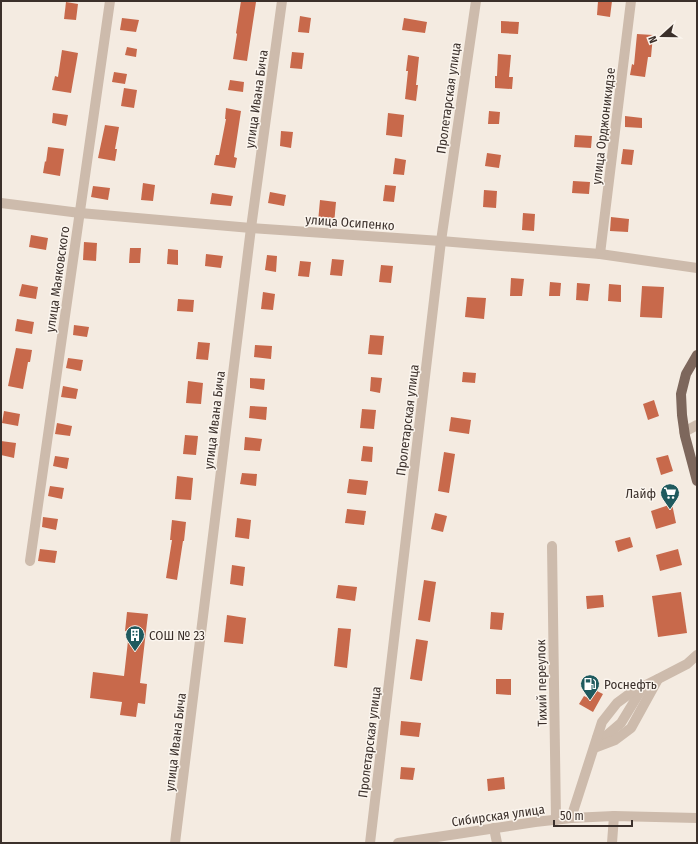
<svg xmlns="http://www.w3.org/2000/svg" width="698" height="844" viewBox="0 0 698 844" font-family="'Fira Sans Condensed',sans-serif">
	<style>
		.building { fill: #c8694b }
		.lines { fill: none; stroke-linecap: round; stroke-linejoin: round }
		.minor { stroke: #cdbbac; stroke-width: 10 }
		.major { stroke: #7d675c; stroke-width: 10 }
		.labels { text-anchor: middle; stroke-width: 3; stroke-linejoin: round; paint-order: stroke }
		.street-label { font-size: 13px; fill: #3b302b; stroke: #fbf5ee }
		.poi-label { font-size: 13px; fill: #3b302b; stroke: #fbf5ee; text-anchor: start }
	</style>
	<rect width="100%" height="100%" fill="#f4ebe1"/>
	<g class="building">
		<polygon points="241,1 256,2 247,61 233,59 237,34 236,33"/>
		<polygon points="598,1 612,1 610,17 597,15"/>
		<polygon points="66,2 78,4 76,20 64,19"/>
		<polygon points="300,16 311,18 309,33 298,32"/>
		<polygon points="122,18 139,20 136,32 120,30"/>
		<polygon points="404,18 427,22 425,33 402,30"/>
		<polygon points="501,21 519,22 518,34 501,33"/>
		<polygon points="637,34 653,35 651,57 648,57 645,77 630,75 632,64 634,65"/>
		<polygon points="127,47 137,49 136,57 125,55"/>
		<polygon points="62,50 78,53 71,93 52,90 55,76 58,77"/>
		<polygon points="292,52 304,53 302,69 290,68"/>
		<polygon points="498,54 511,55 509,77 513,77 512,89 495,88 495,76 497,76"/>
		<polygon points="408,55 419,57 416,85 418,85 416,101 405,99 408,71 406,71"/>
		<polygon points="114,72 127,74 125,84 112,82"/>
		<polygon points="230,80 244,82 243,92 228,90"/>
		<polygon points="124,88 137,90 134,108 121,106"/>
		<polygon points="226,108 241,111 234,157 237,158 235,168 214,165 216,155 219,155 226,119 225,119"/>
		<polygon points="489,111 500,112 499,124 488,124"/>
		<polygon points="53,113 68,115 66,126 52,123"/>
		<polygon points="388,113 404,115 402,137 386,135"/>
		<polygon points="625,116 642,118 642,128 625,127"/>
		<polygon points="105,125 119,127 115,149 117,149 115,161 98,158"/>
		<polygon points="281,131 293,132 291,148 280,146"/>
		<polygon points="575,135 592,136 591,148 574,147"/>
		<polygon points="48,147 64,149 60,176 43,173 45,161 46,162"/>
		<polygon points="623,149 634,150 632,165 621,164"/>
		<polygon points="487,153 501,155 499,168 485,166"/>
		<polygon points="395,158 406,160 404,175 393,174"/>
		<polygon points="573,181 590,182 589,194 572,193"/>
		<polygon points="143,183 155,185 153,201 141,200"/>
		<polygon points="385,185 396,186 394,202 383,201"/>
		<polygon points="93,186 110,188 108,200 91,197"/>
		<polygon points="484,190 497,191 496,208 483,207"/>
		<polygon points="270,192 286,195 284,206 268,203"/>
		<polygon points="212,193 233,196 231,206 210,204"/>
		<polygon points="320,200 336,202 334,224 318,222"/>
		<polygon points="523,213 535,214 534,231 522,230"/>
		<polygon points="611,217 629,219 628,232 610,231"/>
		<polygon points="31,235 48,238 46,250 29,247"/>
		<polygon points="84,242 97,243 96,261 83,260"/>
		<polygon points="130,248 141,248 140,263 129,263"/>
		<polygon points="168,249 178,250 178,265 167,264"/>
		<polygon points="206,254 223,256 221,268 205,266"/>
		<polygon points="267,255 277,256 276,272 265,270"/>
		<polygon points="332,259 344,260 342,276 330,275"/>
		<polygon points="300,261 311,262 309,277 298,276"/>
		<polygon points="381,265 393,266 391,283 379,282"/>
		<polygon points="511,278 524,279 522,296 510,296"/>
		<polygon points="550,282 561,283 560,296 549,296"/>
		<polygon points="577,283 590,284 588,301 576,300"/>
		<polygon points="22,284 38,287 36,299 19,296"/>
		<polygon points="609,284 621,285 621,302 608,301"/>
		<polygon points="642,286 664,287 662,318 640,317"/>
		<polygon points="263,292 275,294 273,310 261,309"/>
		<polygon points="467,297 486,298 484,319 465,317"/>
		<polygon points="178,299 194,300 193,312 177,311"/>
		<polygon points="17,319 34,322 32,334 15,331"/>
		<polygon points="74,325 89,327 87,337 73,335"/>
		<polygon points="370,335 384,336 382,355 368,354"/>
		<polygon points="198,342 210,343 208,360 196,359"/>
		<polygon points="255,345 272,346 271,359 254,357"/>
		<polygon points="16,348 32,350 30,362 28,362 23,389 8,386"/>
		<polygon points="68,358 83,360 81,371 66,368"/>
		<polygon points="463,372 476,373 475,383 462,382"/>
		<polygon points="371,377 382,378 380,393 370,391"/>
		<polygon points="250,378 265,379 264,390 250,388"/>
		<polygon points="188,381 203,383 201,404 186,403"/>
		<polygon points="63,386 78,389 76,399 61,397"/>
		<polygon points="654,400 659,416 648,420 643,404"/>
		<polygon points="250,406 267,407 266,420 249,418"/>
		<polygon points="362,409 376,410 374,429 360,428"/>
		<polygon points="4,411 20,414 18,426 2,423"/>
		<polygon points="451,417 471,420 469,434 449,431"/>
		<polygon points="57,423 72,426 70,436 55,434"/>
		<polygon points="185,435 198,436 196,455 183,454"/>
		<polygon points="245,437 262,439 260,451 244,450"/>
		<polygon points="1,441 16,443 14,458 1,455"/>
		<polygon points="363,446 373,447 372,462 361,461"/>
		<polygon points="444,452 455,454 449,493 438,491"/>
		<polygon points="668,455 673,471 661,475 656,458"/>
		<polygon points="55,456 69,458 67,469 53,466"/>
		<polygon points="242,473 257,474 256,486 240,484"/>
		<polygon points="177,476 193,478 191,500 175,499"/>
		<polygon points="349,479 368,481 366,495 347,493"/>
		<polygon points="50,486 64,488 62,499 48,496"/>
		<polygon points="672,504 676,523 656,529 651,511"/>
		<polygon points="347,509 366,511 364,525 345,523"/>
		<polygon points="435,513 447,516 443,532 431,529"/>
		<polygon points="43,517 58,519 56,530 42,527"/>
		<polygon points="237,518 251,520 249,539 235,537"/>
		<polygon points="172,520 186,522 184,541 183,541 177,580 166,578 172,540 170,540"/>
		<polygon points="630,537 633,547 618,552 615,541"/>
		<polygon points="40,549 57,551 55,563 38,561"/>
		<polygon points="678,549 682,565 660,571 656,555"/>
		<polygon points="232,565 245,567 243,586 230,584"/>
		<polygon points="424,580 436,582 430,622 418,620"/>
		<polygon points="338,585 357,587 355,601 336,598"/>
		<polygon points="681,592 687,633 658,637 652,596"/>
		<polygon points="603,595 604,607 587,609 586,596"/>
		<polygon points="127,612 148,614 140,683 147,684 145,704 138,703 136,717 120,715 122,702 90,698 93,672 124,676 129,632 125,631"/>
		<polygon points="491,612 504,613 502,630 490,629"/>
		<polygon points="227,615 246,618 243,644 224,642"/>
		<polygon points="338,628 351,629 347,668 334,666"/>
		<polygon points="416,639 428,641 422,681 410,679"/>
		<polygon points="496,679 511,679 511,695 496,694"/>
		<polygon points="593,689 603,694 593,712 579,704 584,696 588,698"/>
		<polygon points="401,721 421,723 419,737 400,735"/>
		<polygon points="401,767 415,768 413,780 400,779"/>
		<polygon points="504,777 505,789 488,791 487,779"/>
	</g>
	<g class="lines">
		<g class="minor">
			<polyline points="1,203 80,213 251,228 441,241 600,254 697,268"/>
			<polyline points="600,254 631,1"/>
			<polyline points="684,432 697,425"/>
			<polyline points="552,546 556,820"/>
			<polyline points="30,561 110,1"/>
			<polyline points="597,738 607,735 621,723 643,687"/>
			<polyline points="594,748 615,740 631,728 658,679"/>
			<polyline points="571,818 602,722 617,703 632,692 658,679 687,664 697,655"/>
			<polyline points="494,828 497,843"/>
			<polyline points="175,843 251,228 282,1"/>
			<polyline points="370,843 441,241 476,1"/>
			<polyline points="398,843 535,822 571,818 614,816 697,818"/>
			<polyline points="612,843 614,816"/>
		</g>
		<polyline class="major" points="697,355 686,374 681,394 682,415 685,436 697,481"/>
	</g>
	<defs>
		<symbol id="supermarket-pin" viewBox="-11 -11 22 30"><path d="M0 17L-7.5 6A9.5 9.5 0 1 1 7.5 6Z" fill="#1f5a5e" stroke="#fbf5ee"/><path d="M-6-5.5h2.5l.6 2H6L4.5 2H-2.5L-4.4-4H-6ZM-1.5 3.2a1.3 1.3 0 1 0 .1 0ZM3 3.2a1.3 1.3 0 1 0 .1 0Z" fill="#fff"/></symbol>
		<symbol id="building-pin" viewBox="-11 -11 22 30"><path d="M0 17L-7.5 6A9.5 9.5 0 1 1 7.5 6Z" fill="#1f5a5e" stroke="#fbf5ee"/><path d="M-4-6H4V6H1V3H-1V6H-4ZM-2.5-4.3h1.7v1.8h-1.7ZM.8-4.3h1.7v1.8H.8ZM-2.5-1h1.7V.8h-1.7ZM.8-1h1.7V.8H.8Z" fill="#fff"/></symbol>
		<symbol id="fuel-pin" viewBox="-11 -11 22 30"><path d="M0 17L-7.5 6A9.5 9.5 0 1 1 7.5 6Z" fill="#1f5a5e" stroke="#fbf5ee"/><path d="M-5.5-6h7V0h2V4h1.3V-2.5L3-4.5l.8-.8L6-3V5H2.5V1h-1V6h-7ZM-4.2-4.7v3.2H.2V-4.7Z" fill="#fff"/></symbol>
	</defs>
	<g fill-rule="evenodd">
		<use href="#supermarket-pin" x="659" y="482" width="22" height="30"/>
		<use href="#building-pin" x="124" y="624" width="22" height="30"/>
		<use href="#fuel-pin" x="579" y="673" width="22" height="30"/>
	</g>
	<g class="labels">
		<g class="street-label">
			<text transform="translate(448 98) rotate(-82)" y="5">Пролетарская улица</text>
			<text transform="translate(256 99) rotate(-82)" y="5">улица Ивана Бича</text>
			<text transform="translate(603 126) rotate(-83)" y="5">улица Орджоникидзе</text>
			<text transform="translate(350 222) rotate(4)" y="5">улица Осипенко</text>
			<text transform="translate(57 279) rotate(-82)" y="5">улица Маяковского</text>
			<text transform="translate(214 420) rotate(-83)" y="5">улица Ивана Бича</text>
			<text transform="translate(407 420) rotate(-83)" y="5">Пролетарская улица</text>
			<text transform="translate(541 683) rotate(-91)" y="5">Тихий переулок</text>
			<text transform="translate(175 742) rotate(-83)" y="5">улица Ивана Бича</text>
			<text transform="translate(369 742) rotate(-83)" y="5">Пролетарская улица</text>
			<text transform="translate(498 815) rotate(-8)" y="5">Сибирская улица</text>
		</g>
		<g class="poi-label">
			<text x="656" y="498" text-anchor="end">Лайф</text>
			<text x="149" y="640">СОШ № 23</text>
			<text x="604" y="689">Роснефть</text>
		</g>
	</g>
	<rect width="698" height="844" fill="none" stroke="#3b302b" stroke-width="4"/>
	<g transform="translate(662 36) rotate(249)" stroke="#fbf5ee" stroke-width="3" paint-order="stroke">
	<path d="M0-3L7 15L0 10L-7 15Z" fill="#3b302b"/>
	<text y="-6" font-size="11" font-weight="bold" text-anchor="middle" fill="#3b302b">N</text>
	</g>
	<path d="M554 820v6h78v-6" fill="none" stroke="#3b302b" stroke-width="2"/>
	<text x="560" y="820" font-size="12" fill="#3b302b" stroke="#fbf5ee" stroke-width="3" paint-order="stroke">50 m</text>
</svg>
